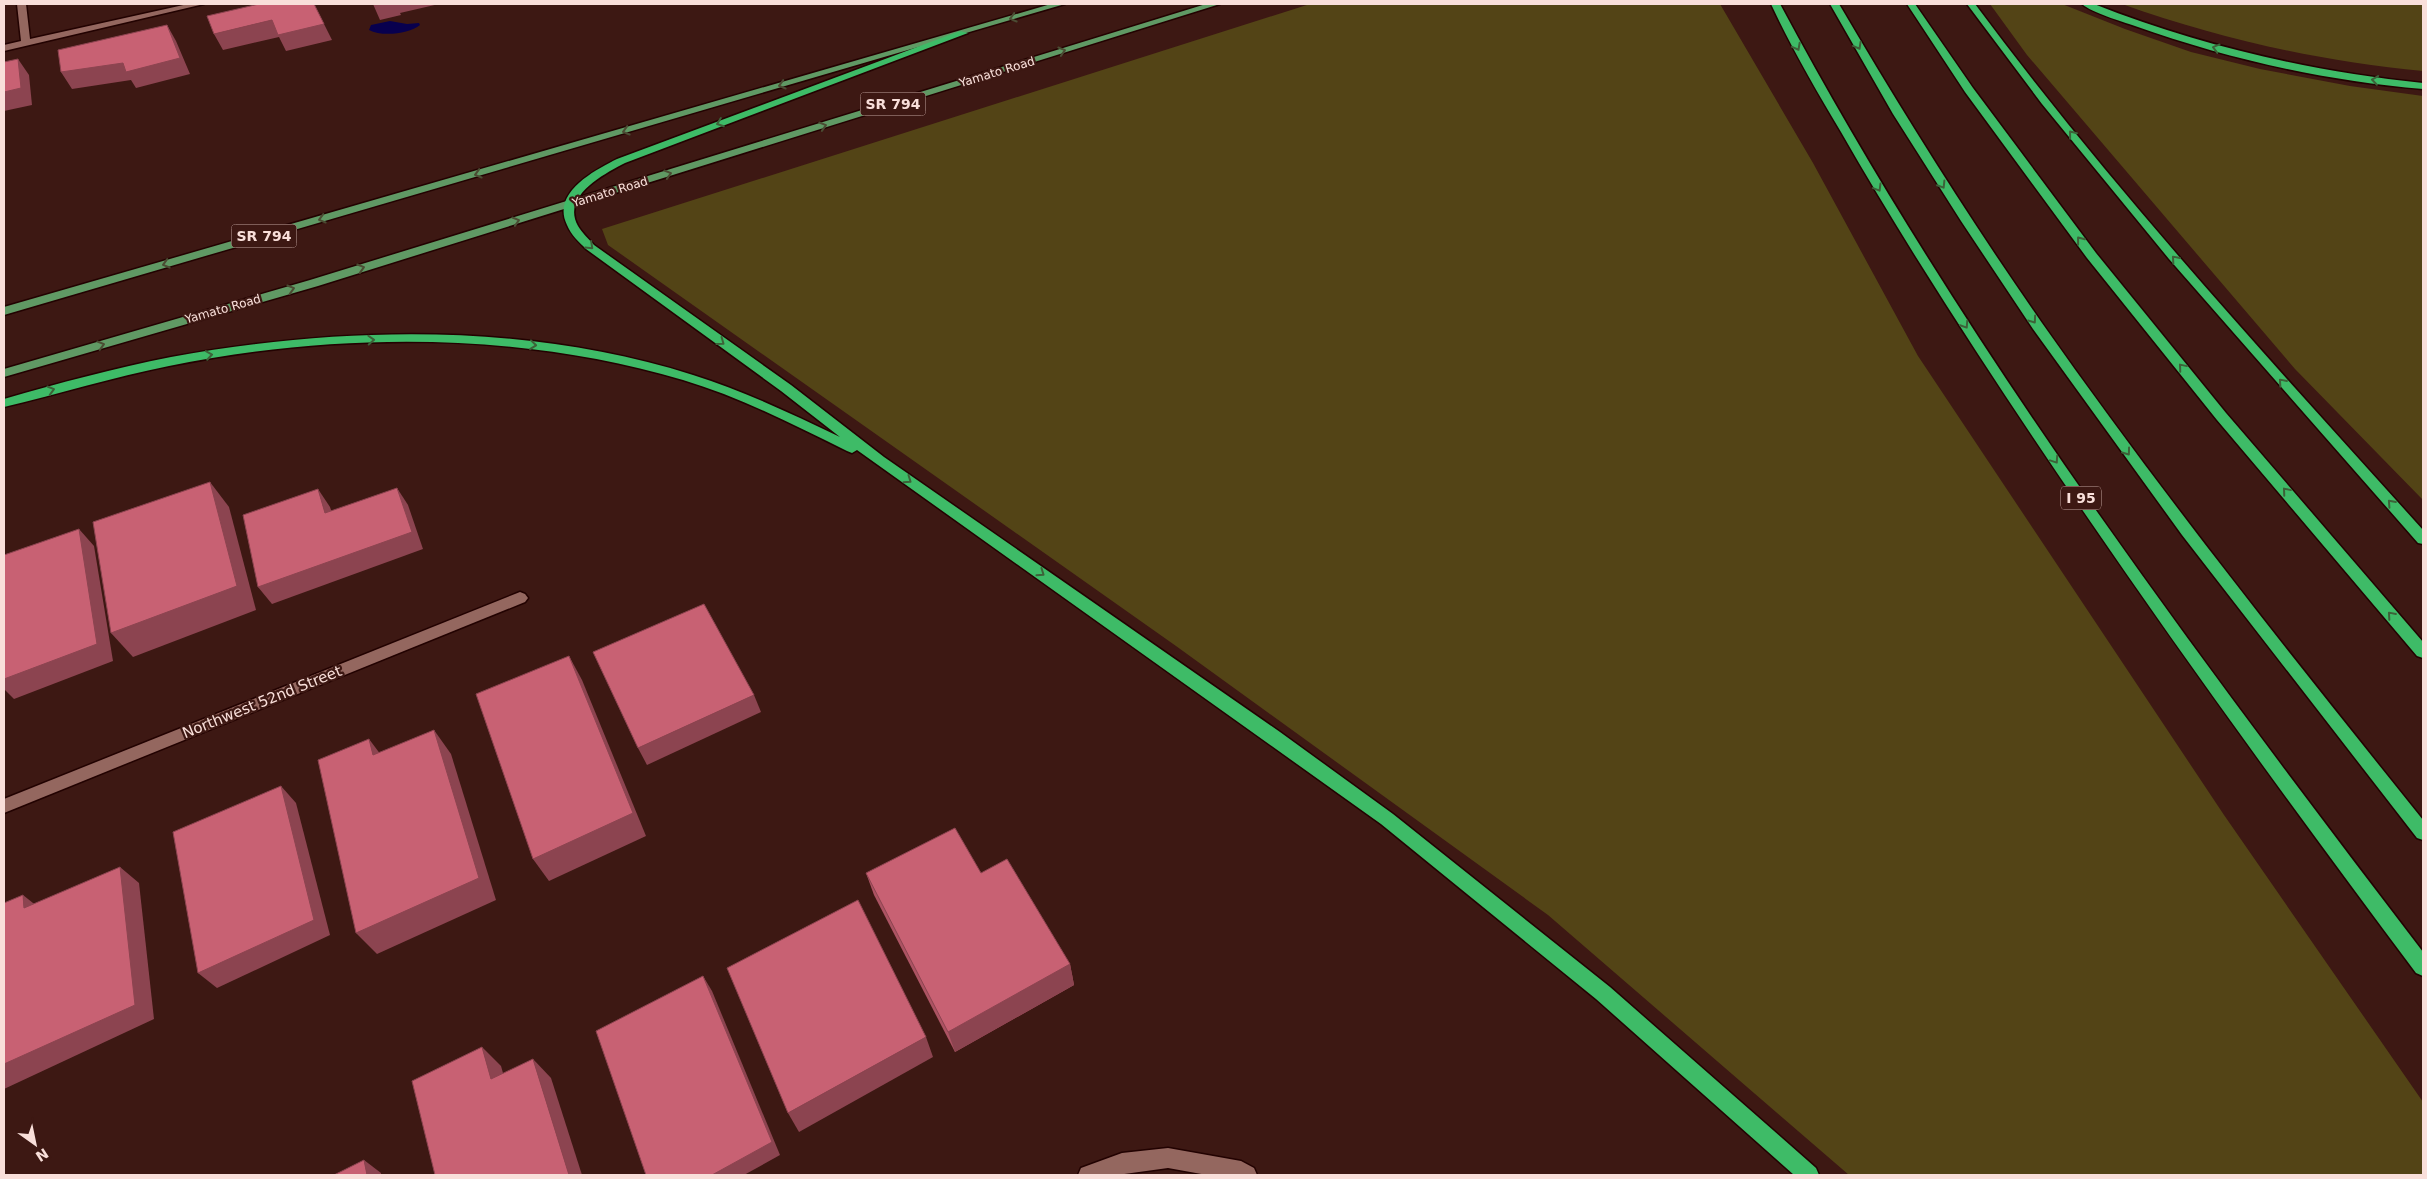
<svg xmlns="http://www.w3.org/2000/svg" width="2427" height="1179" viewBox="0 0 2427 1179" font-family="'DejaVu Sans',sans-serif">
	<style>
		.green { fill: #534416 }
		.water { fill: #08004e }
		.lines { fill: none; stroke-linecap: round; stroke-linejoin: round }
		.street-casing { stroke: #220201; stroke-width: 3 }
		.primary-casing { stroke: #220201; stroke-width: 3 }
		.highway-casing { stroke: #220201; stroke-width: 3 }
		.street { fill: #94675f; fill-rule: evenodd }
		.primary { fill: #609964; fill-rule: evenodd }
		.highway { fill: #3ebb67; fill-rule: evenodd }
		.wall { fill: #ac5363 }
		.shaded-wall { fill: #8c4450 }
		.building { fill: #c86173; stroke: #8c4450 }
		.oneway { stroke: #4b4c33 }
		.oneway2 { stroke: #3d6139 }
		.labels { text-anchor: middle; stroke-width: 4.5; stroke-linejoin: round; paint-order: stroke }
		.far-street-label { font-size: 12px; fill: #f9dfda; stroke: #3d1813 }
		.shield { fill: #3d1813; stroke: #c1a39e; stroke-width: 1 }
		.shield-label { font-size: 14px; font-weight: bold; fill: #f9dfda }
		.street-label { font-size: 15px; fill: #f9dfda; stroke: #3d1813 }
	</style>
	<rect width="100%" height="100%" fill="#3d1813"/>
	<g class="green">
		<polygon points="1310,4 1720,4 1813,163 1918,356 2224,815 2423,1102 2423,1175 1849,1175 1548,915 1176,646 608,245 602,229"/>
		<polygon points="1990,4 2062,4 2125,29 2191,52 2260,69 2350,86 2423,96 2423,500 2295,369 2027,55"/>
		<path d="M2122,4H2423V71C2319,61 2220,39 2122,4Z"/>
	</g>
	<path class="water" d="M390,21L407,24L419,23L420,25C409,34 382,37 369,30L371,25Z"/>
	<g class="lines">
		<defs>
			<g id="street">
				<polygon points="17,4 26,4 30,39 188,4 204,4 4,51 4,45 21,41"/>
				<polygon points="520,592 525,594 528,598 525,602 4,813 4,799"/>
				<polygon points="1168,1148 1241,1161 1254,1168 1257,1175 1207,1175 1168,1168 1117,1175 1078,1175 1081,1168 1122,1153"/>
			</g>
			<g id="primary">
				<polygon points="1051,4 1065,4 4,315 4,307"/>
				<polygon points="1206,4 1220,4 318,286 4,377 4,369 310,280"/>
			</g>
			<g id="highway">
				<path d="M1771,4H1780C1960,341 2192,649 2423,952V976L2416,973C2264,770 2115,564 1976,351C1929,279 1884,207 1841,132C1816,90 1791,47 1771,4Z"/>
				<path d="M1830,4H1839C1903,113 1970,220 2042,323C2162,494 2293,658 2423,820V840L2417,838L2182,535L2033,329L1961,221L1893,114Z"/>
				<polygon points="1907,4 1915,4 1973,88 2096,253 2226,413 2423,642 2423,658 2417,656 2217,420 2087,258 1965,92"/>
				<path d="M1967,4H1975C2112,189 2269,359 2423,530V544L2418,543L2169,259L2042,104Z"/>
				<path d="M2082,4H2094C2201,46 2309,71 2423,83V89C2325,81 2228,59 2135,26C2121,21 2092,13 2082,4Z"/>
				<path d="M960,31L968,33L625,163C604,174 561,196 578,226C582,233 589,239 594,245L791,385L884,457L1280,732L1393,814L1610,987L1816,1168L1819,1175H1794L1596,999L1381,824L857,450L852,453L847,451C794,425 740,397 683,380C518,331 337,332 169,366C113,377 59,394 4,407V399C59,383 115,368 171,357C343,326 525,322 693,375C744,391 792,414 840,437L781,391L586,249C579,242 571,235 567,225C551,193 595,170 617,159Z"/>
			</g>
		</defs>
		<use href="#street" class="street-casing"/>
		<use href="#primary" class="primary-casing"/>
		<use href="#highway" class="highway-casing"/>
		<use href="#street" class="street"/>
		<use href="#primary" class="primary"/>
		<use href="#highway" class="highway"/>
	</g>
	<polygon class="wall" points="866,873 981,873 1070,964 1074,985 955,1052 874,895"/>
	<g class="shaded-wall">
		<polygon points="314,4 332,40 286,51 279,37 223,50 214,34 272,20"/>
		<polygon points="373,4 439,4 400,13 401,15 380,20"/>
		<polygon points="167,25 176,41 190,74 136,88 131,80 72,89 61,72"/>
		<polygon points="18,59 29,75 32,105 4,111 4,92"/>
		<polygon points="210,482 229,507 256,610 133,657 111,633"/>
		<polygon points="397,488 408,505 423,549 272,604 258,587"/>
		<polygon points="318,489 330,507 338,530 325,513"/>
		<polygon points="79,529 94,546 113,661 14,699 4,689 4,679"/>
		<polygon points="569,656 582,680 646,836 549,881 533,859"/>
		<polygon points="754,695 761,712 647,765 638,748"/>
		<polygon points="434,730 451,754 496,900 377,954 356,933"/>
		<polygon points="369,739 387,763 373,755"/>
		<polygon points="281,786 296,803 330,935 217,988 198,973"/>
		<polygon points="120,867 139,883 154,1019 4,1089 4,1064"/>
		<polygon points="23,895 43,911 24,908"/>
		<polygon points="1070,964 1074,985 955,1052 948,1032"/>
		<polygon points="703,976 712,991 780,1155 744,1175 712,1175"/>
		<polygon points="926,1037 933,1057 799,1132 788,1113"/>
		<polygon points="482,1047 501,1066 510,1098 491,1079"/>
		<polygon points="533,1059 551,1078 582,1175 569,1175"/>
		<polygon points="364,1160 381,1173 381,1175 367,1175"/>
	</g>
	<g class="building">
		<polygon points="259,4 314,4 324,24 278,35 272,20 214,34 207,16"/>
		<polygon points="167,25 180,58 126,72 123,63 61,72 58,50"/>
		<polygon points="18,59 21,88 4,92 4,62"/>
		<polygon points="210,482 237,586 111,633 93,522"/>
		<polygon points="397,488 412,532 258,587 243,515 318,489 325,513"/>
		<polygon points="79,529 97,644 4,679 4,555"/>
		<polygon points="704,604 754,695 638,748 593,652"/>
		<polygon points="569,656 633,813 533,859 476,694"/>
		<polygon points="434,730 479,878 356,933 318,760 369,739 373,755"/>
		<polygon points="281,786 314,920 198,973 173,832"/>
		<polygon points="955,828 981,873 1007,859 1070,964 948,1032 866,873"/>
		<polygon points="120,867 135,1005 4,1064 4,903 23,895 24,908"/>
		<polygon points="858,900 926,1037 788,1113 727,968"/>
		<polygon points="703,976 772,1142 712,1175 646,1175 596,1031"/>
		<polygon points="482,1047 491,1079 533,1059 569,1175 435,1175 412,1081"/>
		<polygon points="364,1160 367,1175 334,1175"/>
	</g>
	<defs><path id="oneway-chevron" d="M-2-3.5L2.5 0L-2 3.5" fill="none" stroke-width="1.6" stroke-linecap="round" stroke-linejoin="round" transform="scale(1.25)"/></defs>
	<g class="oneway">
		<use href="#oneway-chevron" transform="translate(1013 18) rotate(164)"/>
		<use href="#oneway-chevron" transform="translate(1062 51) rotate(-17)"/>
		<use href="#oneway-chevron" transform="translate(782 85) rotate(164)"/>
		<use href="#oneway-chevron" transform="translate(823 126) rotate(-17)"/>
		<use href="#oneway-chevron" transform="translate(626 131) rotate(164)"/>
		<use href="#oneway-chevron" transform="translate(478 174) rotate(164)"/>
		<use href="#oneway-chevron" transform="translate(668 174) rotate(-17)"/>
		<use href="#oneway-chevron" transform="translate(322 219) rotate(164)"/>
		<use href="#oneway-chevron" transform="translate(516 221) rotate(-17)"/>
		<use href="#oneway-chevron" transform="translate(166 264) rotate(164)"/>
		<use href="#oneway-chevron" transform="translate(361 268) rotate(-17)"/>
		<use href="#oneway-chevron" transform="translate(291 289) rotate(-16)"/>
		<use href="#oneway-chevron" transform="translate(101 345) rotate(-16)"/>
	</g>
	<g class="oneway2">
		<use href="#oneway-chevron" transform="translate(1858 46) rotate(61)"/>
		<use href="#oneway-chevron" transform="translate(1797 47) rotate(62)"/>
		<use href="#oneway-chevron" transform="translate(2216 48) rotate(-165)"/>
		<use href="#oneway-chevron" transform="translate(2375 80) rotate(-172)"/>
		<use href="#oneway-chevron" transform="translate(720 123) rotate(160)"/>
		<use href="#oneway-chevron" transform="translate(2072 134) rotate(-128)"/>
		<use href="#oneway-chevron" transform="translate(1942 185) rotate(58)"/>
		<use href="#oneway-chevron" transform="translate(1878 188) rotate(59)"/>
		<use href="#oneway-chevron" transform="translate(2080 240) rotate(-128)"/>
		<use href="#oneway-chevron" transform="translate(590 246) rotate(43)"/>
		<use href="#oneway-chevron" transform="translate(2175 259) rotate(-131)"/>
		<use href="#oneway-chevron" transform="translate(2033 320) rotate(55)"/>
		<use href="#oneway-chevron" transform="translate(1965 325) rotate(57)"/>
		<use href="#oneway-chevron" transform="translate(371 340) rotate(-3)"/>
		<use href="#oneway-chevron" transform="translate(721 342) rotate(36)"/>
		<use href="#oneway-chevron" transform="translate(533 345) rotate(6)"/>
		<use href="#oneway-chevron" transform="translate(209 355) rotate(-9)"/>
		<use href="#oneway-chevron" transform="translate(2182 367) rotate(-130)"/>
		<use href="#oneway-chevron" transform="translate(2282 382) rotate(-131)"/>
		<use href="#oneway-chevron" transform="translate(51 390) rotate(-16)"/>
		<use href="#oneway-chevron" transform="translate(2127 452) rotate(54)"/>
		<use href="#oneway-chevron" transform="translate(2055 460) rotate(56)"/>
		<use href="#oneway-chevron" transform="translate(908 480) rotate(35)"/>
		<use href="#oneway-chevron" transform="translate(2286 491) rotate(-130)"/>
		<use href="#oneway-chevron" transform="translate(2391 503) rotate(-132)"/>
		<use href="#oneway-chevron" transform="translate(1041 573) rotate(35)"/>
		<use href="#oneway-chevron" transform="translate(2391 615) rotate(-131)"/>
	</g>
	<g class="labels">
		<g class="far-street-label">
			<text transform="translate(997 72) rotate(-17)" y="4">Yamato Road</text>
			<text transform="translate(610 192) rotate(-17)" y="4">Yamato Road</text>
			<text transform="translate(223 309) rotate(-16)" y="4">Yamato Road</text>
		</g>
		<g class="shield">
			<rect x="860.5" y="92.5" width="65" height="23" rx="4"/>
			<rect x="231.5" y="224.5" width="65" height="23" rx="4"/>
			<rect x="2061" y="486.5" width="40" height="23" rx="4"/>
		</g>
		<g class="shield-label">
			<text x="893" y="109">SR 794</text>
			<text x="264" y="241">SR 794</text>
			<text x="2081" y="503">I 95</text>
		</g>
		<g class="street-label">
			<text transform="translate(262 702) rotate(-22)" y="5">Northwest 52nd Street</text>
		</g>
	</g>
	<rect width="2427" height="1179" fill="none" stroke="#f9dfda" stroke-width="10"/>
	<g transform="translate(35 1144) rotate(147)" stroke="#3d1813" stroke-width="4" paint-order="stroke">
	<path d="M0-4L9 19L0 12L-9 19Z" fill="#f9dfda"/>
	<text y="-8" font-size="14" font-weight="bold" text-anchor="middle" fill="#f9dfda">N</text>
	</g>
</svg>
